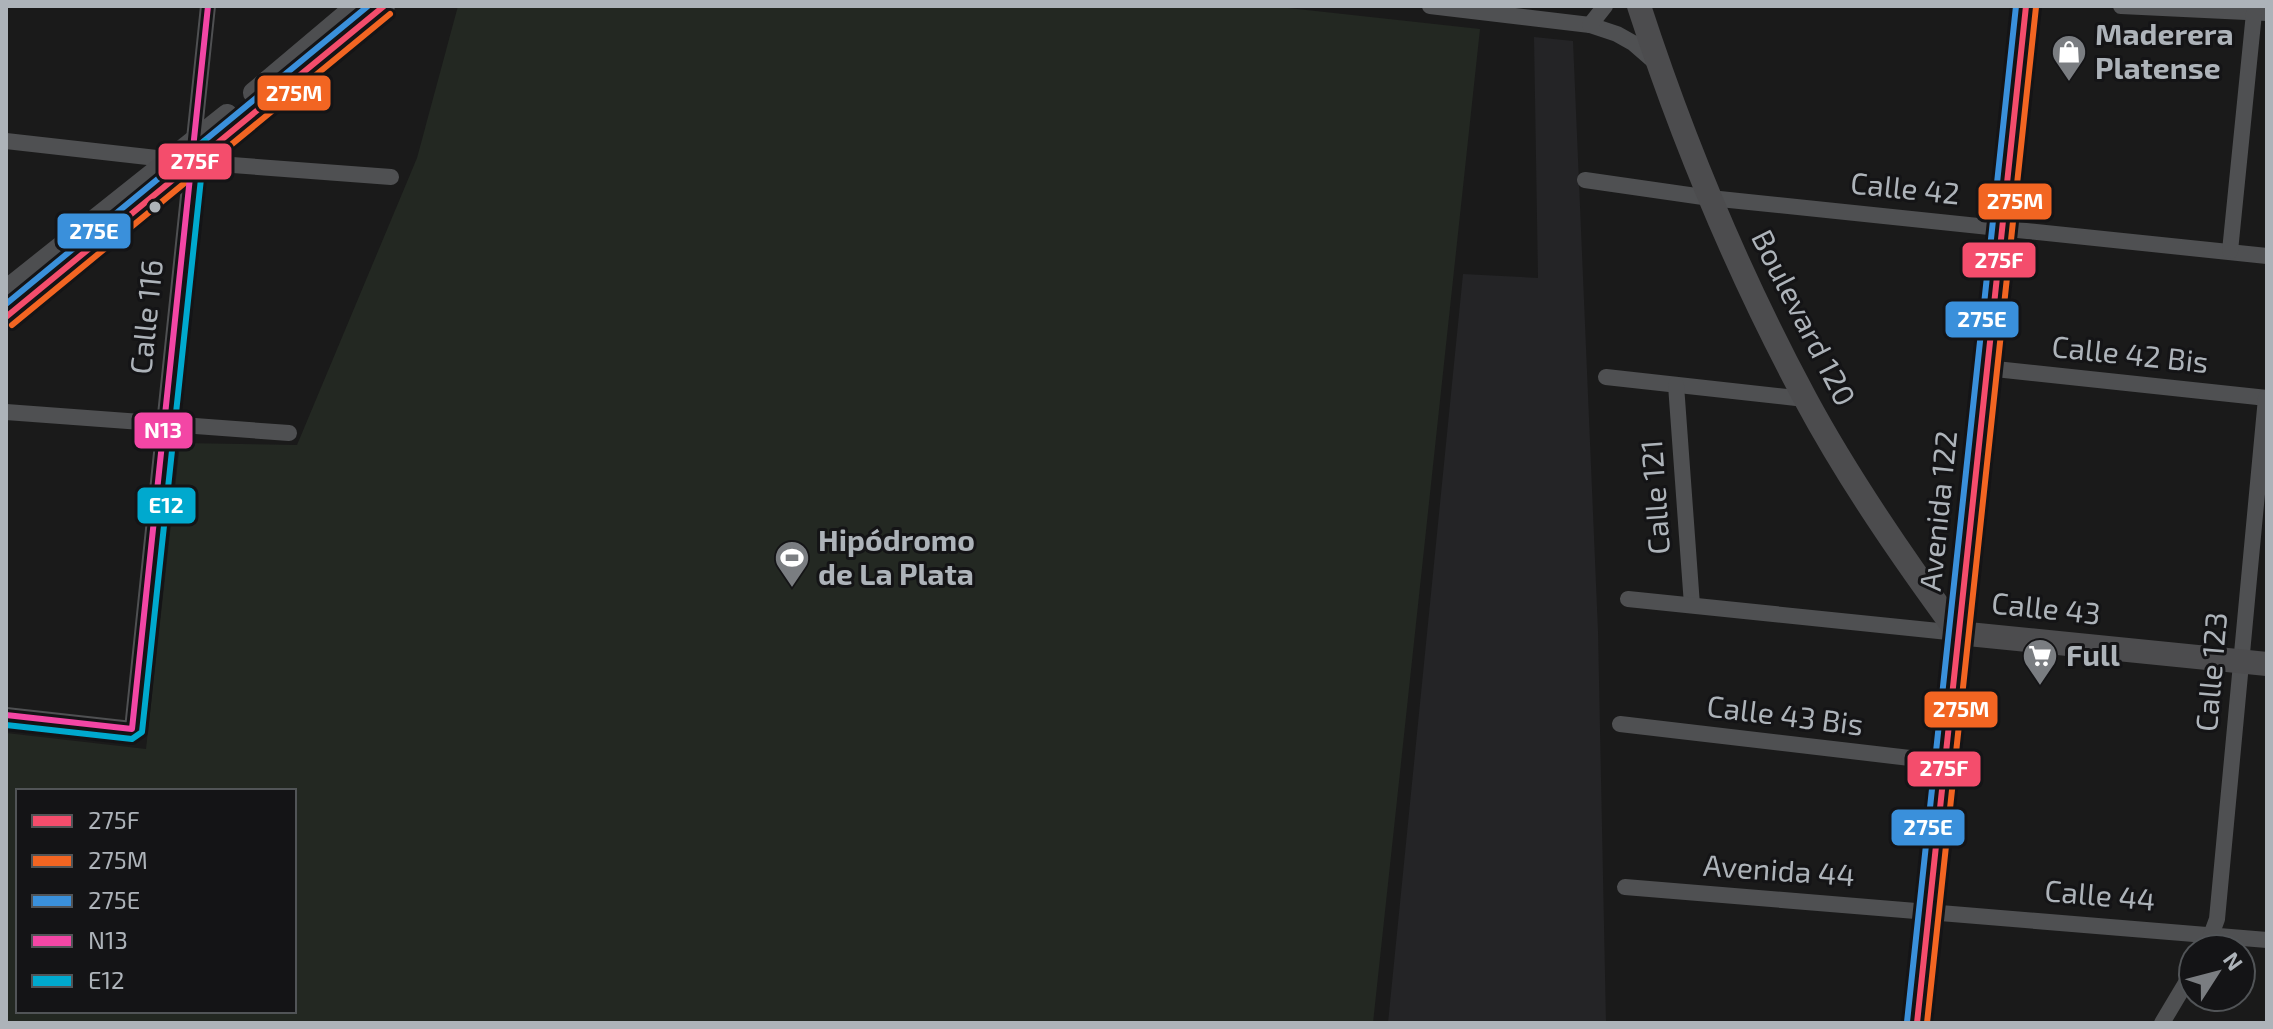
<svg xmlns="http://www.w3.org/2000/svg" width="2273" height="1029" viewBox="0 0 2273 1029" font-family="'Exo 2',sans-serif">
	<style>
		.built { fill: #242426 }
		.green { fill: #232822; fill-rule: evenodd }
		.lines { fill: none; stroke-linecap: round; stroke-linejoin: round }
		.minor { stroke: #4f5052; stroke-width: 16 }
		.secondary { stroke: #4d4e50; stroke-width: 22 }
		.primary { stroke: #4c4c4e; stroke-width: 24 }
		.trunk { stroke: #4c4c4e; stroke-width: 26 }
		.bus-1-casing { stroke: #141416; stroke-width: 12 }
		.bus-2-casing { stroke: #141416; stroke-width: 12 }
		.bus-3-casing { stroke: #141416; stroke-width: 12 }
		.bus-4-casing { stroke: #141416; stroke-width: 12 }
		.bus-5-casing { stroke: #141416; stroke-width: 12 }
		.bus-1 { stroke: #f44d6c; stroke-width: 6 }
		.bus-2 { stroke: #f26522; stroke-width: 6 }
		.bus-3 { stroke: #3a90db; stroke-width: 6 }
		.bus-4 { stroke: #f346a5; stroke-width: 6 }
		.bus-5 { stroke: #00a9ce; stroke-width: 6 }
		.bus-dot { fill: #adb3b9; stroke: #141416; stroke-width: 3 }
		.labels { text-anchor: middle; stroke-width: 6; stroke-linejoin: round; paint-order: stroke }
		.poi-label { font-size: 30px; font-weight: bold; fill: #adb3b9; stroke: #141416; text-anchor: start }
		.street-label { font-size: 30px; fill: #adb3b9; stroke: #141416 }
		.line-badge { stroke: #141416; stroke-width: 3 }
		.badge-label { font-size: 22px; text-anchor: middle; font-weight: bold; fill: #fff }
	</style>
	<rect width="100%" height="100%" fill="#1a1a1a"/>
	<polygon class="built" points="1534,37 1573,41 1598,631 1606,1023 1388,1023 1463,274 1538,278"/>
	<path class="green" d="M458,6H1270L1480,29L1373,1023H6V733L146,749L180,443L297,445L417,158ZM18,791H294V1011H18Z"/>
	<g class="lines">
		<g class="minor">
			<polyline points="1430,6 1590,25 1617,34 1633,43 1656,63"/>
			<polyline points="2121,6 2267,13"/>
			<polyline points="1590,25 1605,6"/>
			<polyline points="6,141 192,162 391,177"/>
			<polyline points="1585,180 1710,198 2267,256"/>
			<polyline points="2230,251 2254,13"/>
			<polyline points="1986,368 2267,398"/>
			<polyline points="1606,377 1805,399"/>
			<polyline points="1676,385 1692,605"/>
			<polyline points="6,412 289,433"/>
			<polyline points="1628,599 1958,633"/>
			<polyline points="6,715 132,729 208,6"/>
			<polyline points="1620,724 1944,762"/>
			<polyline points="1625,887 2267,940"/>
			<polyline points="2206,949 2217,919 2266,398"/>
			<polyline points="2162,1023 2193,971"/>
		</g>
		<g class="secondary">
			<polyline points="254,93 357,6"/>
			<polyline points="6,291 227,115"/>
			<polyline points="6,317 384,6"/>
		</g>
		<path class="primary" d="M1639,6C1683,141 1738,273 1805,398C1849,480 1903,558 1958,633L2267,664"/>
		<polyline class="trunk" points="1917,1023 2026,6"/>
		<defs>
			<g id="bus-1">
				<polyline points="6,317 384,6"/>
				<polyline points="1917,1023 2026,6"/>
			</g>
			<g id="bus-2">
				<polyline points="12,325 390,14"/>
				<polyline points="1927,1023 2036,7"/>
			</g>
			<g id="bus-3">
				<polyline points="6,304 368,6"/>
				<polyline points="1907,1022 2016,6"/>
			</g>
			<polyline id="bus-4" points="6,715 132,729 208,6"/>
			<polyline id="bus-5" points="6,725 132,739 142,732 205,141"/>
		</defs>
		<use href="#bus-1" class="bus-1-casing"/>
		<use href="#bus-2" class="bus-2-casing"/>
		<use href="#bus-3" class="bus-3-casing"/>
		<use href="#bus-4" class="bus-4-casing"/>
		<use href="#bus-5" class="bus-5-casing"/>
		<use href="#bus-1" class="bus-1"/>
		<use href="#bus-2" class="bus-2"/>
		<use href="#bus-3" class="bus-3"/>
		<use href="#bus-4" class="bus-4"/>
		<use href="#bus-5" class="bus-5"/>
	</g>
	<defs>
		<symbol id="shop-pin" viewBox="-11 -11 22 30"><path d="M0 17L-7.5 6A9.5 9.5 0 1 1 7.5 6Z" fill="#7a7d81" stroke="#141416"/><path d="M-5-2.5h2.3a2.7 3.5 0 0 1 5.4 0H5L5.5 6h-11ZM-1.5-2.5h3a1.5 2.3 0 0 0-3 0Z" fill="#fff"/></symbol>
		<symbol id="stadium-pin" viewBox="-11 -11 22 30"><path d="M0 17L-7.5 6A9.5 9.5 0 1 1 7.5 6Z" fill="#7a7d81" stroke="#141416"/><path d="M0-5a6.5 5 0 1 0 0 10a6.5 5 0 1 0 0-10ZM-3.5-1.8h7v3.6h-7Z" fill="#fff"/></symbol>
		<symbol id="supermarket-pin" viewBox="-11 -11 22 30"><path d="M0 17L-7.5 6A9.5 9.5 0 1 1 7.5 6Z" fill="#7a7d81" stroke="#141416"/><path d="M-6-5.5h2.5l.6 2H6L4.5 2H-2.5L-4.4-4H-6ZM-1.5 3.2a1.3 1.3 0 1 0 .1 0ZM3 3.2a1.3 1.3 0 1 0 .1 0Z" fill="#fff"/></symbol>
	</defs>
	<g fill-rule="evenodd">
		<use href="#shop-pin" x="2049" y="32" width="40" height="54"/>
		<use href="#stadium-pin" x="772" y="538" width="40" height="54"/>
		<use href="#supermarket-pin" x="2020" y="636" width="40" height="54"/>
	</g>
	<circle class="bus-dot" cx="155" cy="207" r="7"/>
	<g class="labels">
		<g class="poi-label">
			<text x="2095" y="45">Maderera<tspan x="2095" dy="34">Platense</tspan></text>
			<text x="818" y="551">Hipódromo<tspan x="818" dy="34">de La Plata</tspan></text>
			<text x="2066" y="666">Full</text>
		</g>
		<g class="street-label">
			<text transform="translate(1905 189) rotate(6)" y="10">Calle 42</text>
			<text transform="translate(147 317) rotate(-84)" y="10">Calle 116</text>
			<text transform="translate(1803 318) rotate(63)" y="10">Boulevard 120</text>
			<text transform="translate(2130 355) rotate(6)" y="10">Calle 42 Bis</text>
			<text transform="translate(1656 497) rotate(-94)" y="10">Calle 121</text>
			<text transform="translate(1939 511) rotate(-84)" y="10">Avenida 122</text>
			<text transform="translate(2046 609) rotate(6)" y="10">Calle 43</text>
			<text transform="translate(2212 672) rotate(-85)" y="10">Calle 123</text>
			<text transform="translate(1785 716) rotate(7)" y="10">Calle 43 Bis</text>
			<text transform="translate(1779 871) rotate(4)" y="10">Avenida 44</text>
			<text transform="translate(2100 896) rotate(5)" y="10">Calle 44</text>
		</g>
	</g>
	<g class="line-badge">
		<rect x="256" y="74" width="76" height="38" rx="8" fill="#f26522"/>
		<rect x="157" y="142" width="76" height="39" rx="8" fill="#f44d6c"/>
		<rect x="1977" y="182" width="76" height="39" rx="8" fill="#f26522"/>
		<rect x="56" y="212" width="76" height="38" rx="8" fill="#3a90db"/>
		<rect x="1961" y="241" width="76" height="38" rx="8" fill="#f44d6c"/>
		<rect x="1944" y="300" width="76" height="39" rx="8" fill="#3a90db"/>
		<rect x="133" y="411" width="61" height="39" rx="8" fill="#f346a5"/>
		<rect x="136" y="486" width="61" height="39" rx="8" fill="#00a9ce"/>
		<rect x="1923" y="690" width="76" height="39" rx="8" fill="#f26522"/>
		<rect x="1906" y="750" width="76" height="38" rx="8" fill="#f44d6c"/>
		<rect x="1890" y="808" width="76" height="39" rx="8" fill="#3a90db"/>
	</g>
	<g class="badge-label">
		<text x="294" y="101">275M</text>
		<text x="195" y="169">275F</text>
		<text x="2015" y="209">275M</text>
		<text x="94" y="239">275E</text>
		<text x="1999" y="268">275F</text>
		<text x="1982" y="327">275E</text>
		<text x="163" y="438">N13</text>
		<text x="166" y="513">E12</text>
		<text x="1961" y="717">275M</text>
		<text x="1944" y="776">275F</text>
		<text x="1928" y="835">275E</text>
	</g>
	<rect width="2273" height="1029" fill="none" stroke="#adb3b9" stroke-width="16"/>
	<rect x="16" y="789" width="280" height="224" fill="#141416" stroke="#515457" stroke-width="2"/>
	<rect x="32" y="815" width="40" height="12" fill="#f44d6c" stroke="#515457" stroke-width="2"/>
	<text x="88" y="829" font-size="24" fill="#adb3b9">275F</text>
	<rect x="32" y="855" width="40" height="12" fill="#f26522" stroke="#515457" stroke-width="2"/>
	<text x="88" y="869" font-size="24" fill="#adb3b9">275M</text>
	<rect x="32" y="895" width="40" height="12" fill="#3a90db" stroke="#515457" stroke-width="2"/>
	<text x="88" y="909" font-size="24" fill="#adb3b9">275E</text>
	<rect x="32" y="935" width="40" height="12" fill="#f346a5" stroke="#515457" stroke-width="2"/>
	<text x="88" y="949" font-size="24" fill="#adb3b9">N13</text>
	<rect x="32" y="975" width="40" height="12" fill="#00a9ce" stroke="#515457" stroke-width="2"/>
	<text x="88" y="989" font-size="24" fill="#adb3b9">E12</text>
	<g transform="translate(2217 973) rotate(54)"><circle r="38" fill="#141416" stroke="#515457" stroke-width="2"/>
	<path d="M0-6L14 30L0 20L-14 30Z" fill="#7a7d81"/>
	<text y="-12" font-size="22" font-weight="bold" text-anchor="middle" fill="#adb3b9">N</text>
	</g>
</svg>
